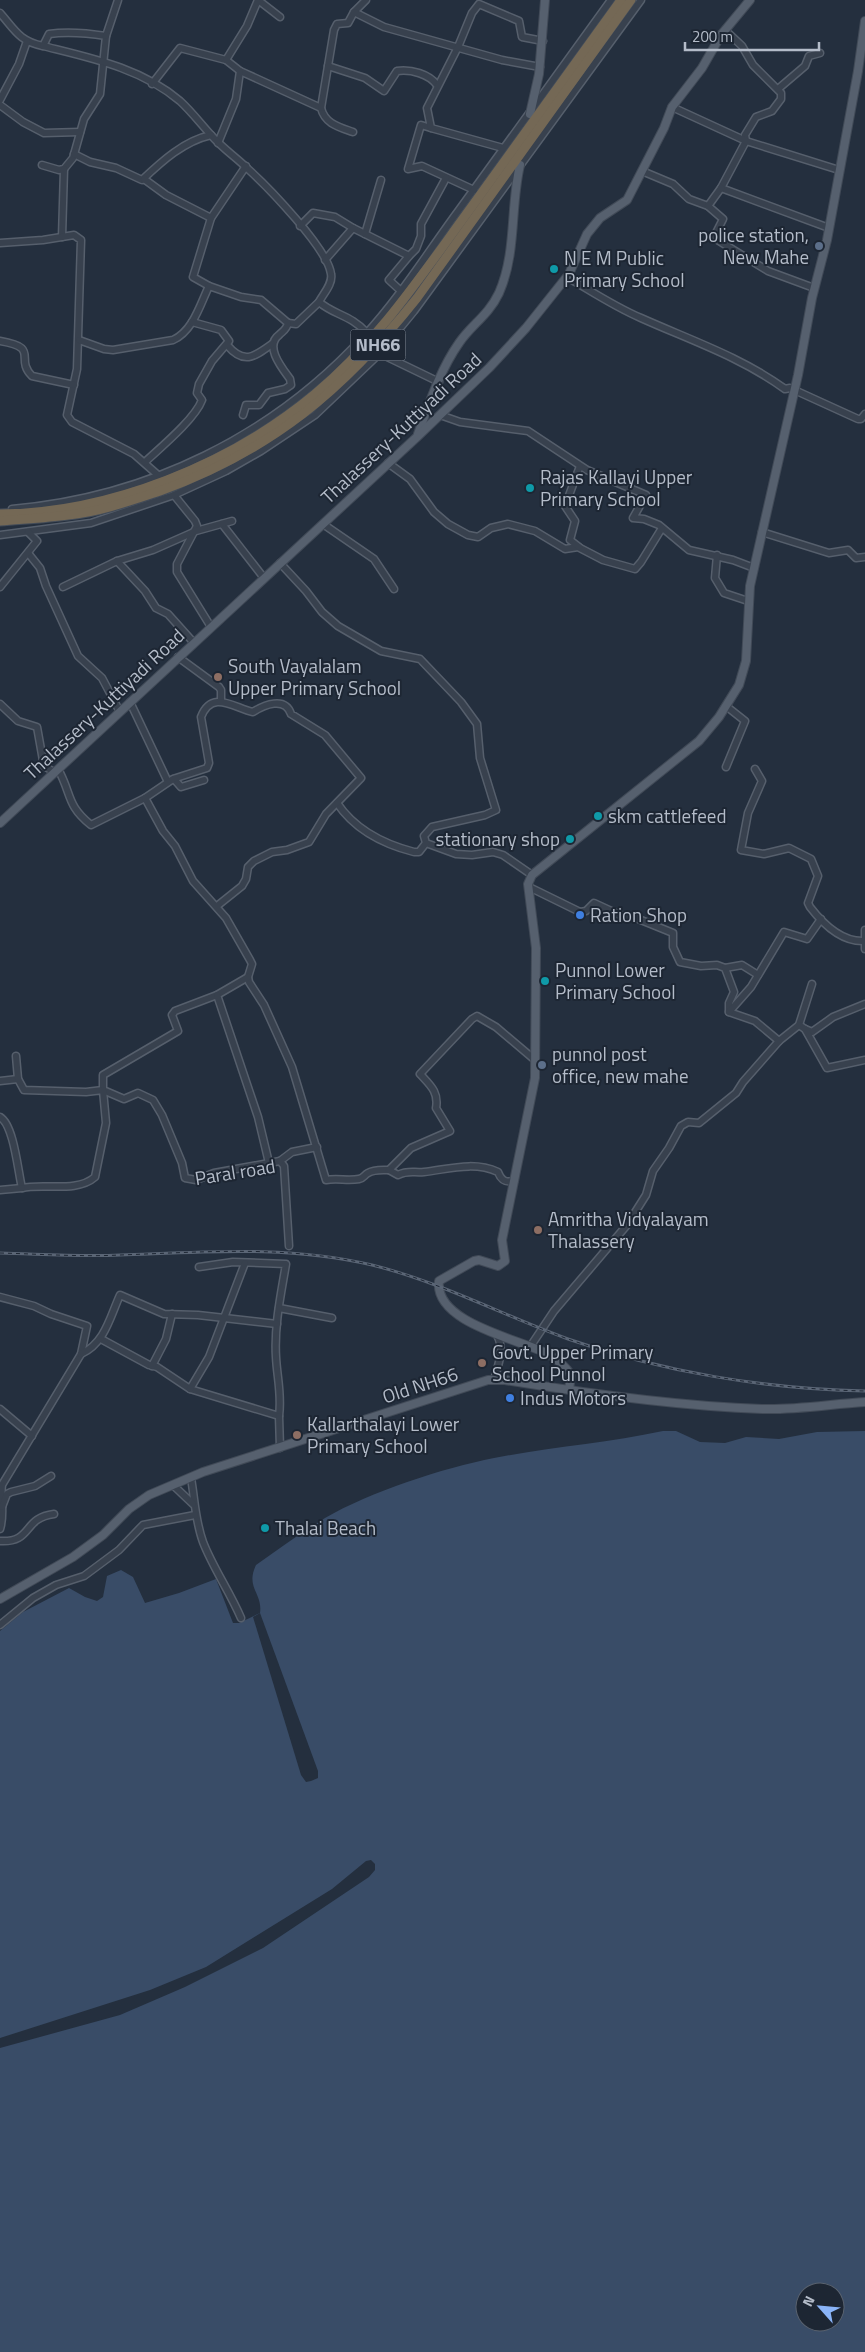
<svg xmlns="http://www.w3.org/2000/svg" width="865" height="2352" viewBox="0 0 865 2352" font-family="'Titillium Web',sans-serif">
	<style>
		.water { fill: #394c67; fill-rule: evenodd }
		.pier { fill: #242f3e }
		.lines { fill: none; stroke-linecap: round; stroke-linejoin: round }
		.minor-casing { stroke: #565f6c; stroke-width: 9 }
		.major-casing { stroke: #414a57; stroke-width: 10 }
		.highway-casing { stroke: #434c59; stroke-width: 11 }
		.minor { stroke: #38414e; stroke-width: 6 }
		.major { stroke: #56606e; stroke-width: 8 }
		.highway { stroke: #746855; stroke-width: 9 }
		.rail-casing { stroke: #5a6575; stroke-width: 3 }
		.rail { stroke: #1d2633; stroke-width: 1; stroke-dasharray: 4; stroke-linecap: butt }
		.service-dot { fill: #5c6f8a; stroke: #1d2633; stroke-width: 2 }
		.culture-dot { fill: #0f9aa8; stroke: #1d2633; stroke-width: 2 }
		.education-dot { fill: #8d6e63; stroke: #1d2633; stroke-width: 2 }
		.shop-dot { fill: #3f7fe0; stroke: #1d2633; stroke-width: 2 }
		.labels { text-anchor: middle; stroke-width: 4; stroke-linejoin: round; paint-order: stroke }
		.shield { fill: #1d2633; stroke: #878f9c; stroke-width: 1 }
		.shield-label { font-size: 18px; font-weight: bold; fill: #b4bcc9 }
		.poi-label { font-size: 19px; fill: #b4bcc9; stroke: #1d2633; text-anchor: start }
		.street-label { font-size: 19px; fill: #b4bcc9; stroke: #1d2633 }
	</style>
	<rect width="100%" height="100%" fill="#242f3e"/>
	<path class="water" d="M663,1431H676L700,1442L725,1443L746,1437L779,1439L817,1432L865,1431V2352H0V1631L23,1612L69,1588L85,1597L97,1601L103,1597L107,1576L121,1570L133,1577L145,1603L179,1593L216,1579L233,1623H239L260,1613C263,1593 245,1588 256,1565C279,1549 302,1532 325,1518C370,1492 443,1468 494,1458C550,1447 607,1443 663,1431ZM805,2292H835V2322H805Z"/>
	<g class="pier">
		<polygon points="260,1613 318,1771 318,1778 311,1781 306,1782 301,1775 253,1617"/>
		<polygon points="371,1860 375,1864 375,1870 369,1877 263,1948 185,1987 120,2015 0,2048 0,2038 150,1990 206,1967 332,1889 366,1861"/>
	</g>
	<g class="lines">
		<defs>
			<g id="minor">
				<polyline points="258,0 280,17"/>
				<polyline points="354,12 366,0"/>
				<path d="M0,13C15,30 19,41 43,46L49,34C69,31 87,33 106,36L100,94L84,119L73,158L64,169L59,170L42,165"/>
				<polyline points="725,30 742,46 753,65 781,93 781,99 772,111 756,117 745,135 746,141 721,188 829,228"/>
				<polyline points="106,36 118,0"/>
				<path d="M43,46C91,58 141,68 180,101C191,111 201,124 211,135"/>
				<path d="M328,66L365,78L384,91L397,71C411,69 429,74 437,85"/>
				<path d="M240,71L321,108C325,124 339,127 353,132"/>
				<polyline points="152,84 180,48 226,60"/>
				<polyline points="778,89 805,66 809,56 820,53"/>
				<polyline points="0,100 19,64 27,41"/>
				<polyline points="0,105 23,122 44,133 80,132"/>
				<polyline points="672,107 746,141 839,170"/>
				<polyline points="321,108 334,30 337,24 348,23 354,12 384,27 502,60 540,67"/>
				<polyline points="431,128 421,125 408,169 422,166 474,190"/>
				<polyline points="218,143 236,99 240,71 226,60 247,26 258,0"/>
				<polyline points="503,148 431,128 427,108 458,47 472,13 479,4 519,21 522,37 543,41"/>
				<path d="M74,154L90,162L116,168L142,180C162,161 184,141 211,135C223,149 235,156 248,169C268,187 328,249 331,274C333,284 323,294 319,302C334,315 351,315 367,333"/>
				<polyline points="642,171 673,184 689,199 708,206"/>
				<polyline points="144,179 166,195 211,218"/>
				<polyline points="721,188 708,206 723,219 715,235 719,241 768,271 814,288"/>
				<polyline points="300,226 313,213 335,217 353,228"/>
				<polyline points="365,234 381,180"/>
				<polyline points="62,237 64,169"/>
				<polyline points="0,243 43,240 74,235 81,240 77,369 67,415 72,422 134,454 159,476"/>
				<polyline points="325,260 353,228 409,256"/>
				<path d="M567,277C591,291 615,307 641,318C690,340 741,357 785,389L790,388L858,419H861L865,414"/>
				<polyline points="209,286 193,277 211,218 246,166"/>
				<polyline points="401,291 389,280 409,256 416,249 421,236 421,224 446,178"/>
				<polyline points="288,323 296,324 319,302"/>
				<path d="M79,340L104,349L113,350L173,340C193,331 200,305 209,286L241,297L261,300L288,323C287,329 283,331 279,335C264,346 282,368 290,379L291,385L285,389L268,393L259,405H246L243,415"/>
				<path d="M0,341C41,348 14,358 32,376L74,385"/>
				<path d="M227,345C244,365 254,357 272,344"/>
				<polyline points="379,353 439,382"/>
				<polyline points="440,415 460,422 528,431 587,470 646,495 633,518 644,519 659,525 689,550 733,560 754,568"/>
				<path d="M145,462C160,448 195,419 202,400L197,393L199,384L212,361L229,341L221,330L192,322"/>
				<polyline points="388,463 410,479 434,512 448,524 468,535 478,537 491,528 508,524 535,531 565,549 578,547 603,560 635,569 641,562 662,528"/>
				<polyline points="174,495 195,521 197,526 177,564 177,572 211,627"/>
				<path d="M12,509C148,497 273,436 365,335C400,297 428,252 459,210C509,140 560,70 611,0"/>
				<polyline points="222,524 264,578"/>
				<polyline points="323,524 374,559 394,589"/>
				<polyline points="762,532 829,553 848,550 856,558 865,557"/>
				<polyline points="0,535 91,523 174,495 226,471 261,451 315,415 378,355 414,311 641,0"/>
				<polyline points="579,547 570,540 575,521 565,506 580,466"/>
				<polyline points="28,553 40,568 46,586 78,656 102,678 120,712"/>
				<polyline points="717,555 715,578 724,593 748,601"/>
				<polyline points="117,561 145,591 156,608 168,614 194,643"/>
				<polyline points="280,563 306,591 322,612 338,626 381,651 420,659 461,702 477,724 480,758 496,810 485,815 432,827 424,836 426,843 456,854 472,855 493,852 503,855 532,875"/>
				<polyline points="0,587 37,541 28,532"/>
				<polyline points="63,587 117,561 153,550 196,531 232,521"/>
				<polyline points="178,657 219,687 221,690 221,701"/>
				<polyline points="130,702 168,782"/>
				<polyline points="0,704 18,721 37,727 44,766 54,772"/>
				<polyline points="726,767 745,721 726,706"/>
				<path d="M58,769C72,794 66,805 91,825L145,798"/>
				<path d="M755,769L762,781L748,813L741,850L764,854L789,848L811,859L818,876L808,903L810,907C823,924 841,942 864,941"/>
				<polyline points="174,779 181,787 204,780"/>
				<path d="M337,803C355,830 383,844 414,852H419L426,843"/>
				<polyline points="529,887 580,912 586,911 594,903 620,915 636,918 673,933 673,947 680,962 701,966 717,965 725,968 734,992 729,1003 729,1012 755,1021 779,1041"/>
				<path d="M217,906L242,886L246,879L248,867L254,861L272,852L287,850L309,842L326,814L361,778L325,735L291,714C285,696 264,705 253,712C234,708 212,689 201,717L209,763L207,768L173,779L145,798L163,831L175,846L193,881L226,918L250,960L252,964L248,977L249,982L264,1005L292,1067L326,1180C337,1178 348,1181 359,1179C364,1178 364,1175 368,1173C374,1169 382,1170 389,1170L411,1148L450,1131L436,1108C439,1092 430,1085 420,1074L472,1019L477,1016L496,1027L535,1060"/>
				<polyline points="865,930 865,949"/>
				<polyline points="725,968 742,965 758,975"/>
				<polyline points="248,977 217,995 175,1011 172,1015 178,1031 103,1075 103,1090 124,1099 138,1093 153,1100 162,1115 182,1163 185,1178 196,1180 214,1173 280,1161 284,1166 289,1246"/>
				<polyline points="217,995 258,1117 269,1163"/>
				<polyline points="729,1012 751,987 784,932 807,939 821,919"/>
				<polyline points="799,1025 812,984"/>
				<polyline points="805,1029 812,1032 833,1017 865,1004"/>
				<polyline points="0,1081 18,1079"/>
				<path d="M0,1117C14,1125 18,1172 22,1188C43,1183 77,1193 95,1177L106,1123L103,1090L86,1092L24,1090L18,1079L16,1056"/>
				<polyline points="280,1161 292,1152 317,1147"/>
				<path d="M389,1170L398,1175C408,1170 414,1173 424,1172C449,1169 474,1161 498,1172C501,1180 505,1183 514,1181"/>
				<polyline points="0,1190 22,1188"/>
				<path d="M0,1297L34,1306L51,1314L87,1326L81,1354L2,1485C0,1499 5,1514 0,1529"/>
				<polyline points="279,1308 332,1318"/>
				<path d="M101,1339L149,1365L157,1367L190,1389L279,1416C282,1395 277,1377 276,1357C274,1326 281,1294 286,1264L233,1262L199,1267"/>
				<polyline points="530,1347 554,1311 627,1225 646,1195 653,1171 669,1148 681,1126 688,1122 699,1123 736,1093 743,1082 779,1041 799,1025 805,1029 827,1068 865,1060"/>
				<path d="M81,1354C105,1343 110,1317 120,1295L164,1314L198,1315L277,1324"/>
				<polyline points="152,1366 166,1339 172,1314"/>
				<path d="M494,1380C498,1365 505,1350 497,1335"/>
				<polyline points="190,1389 209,1357 245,1263"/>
				<polyline points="0,1409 32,1436"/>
				<polyline points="279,1416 280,1448"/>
				<path d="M191,1478C195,1501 195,1520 203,1542C213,1568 230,1592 241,1618"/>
				<polyline points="174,1486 193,1504"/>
				<polyline points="2,1507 7,1494 11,1492 35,1486 51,1476"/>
				<path d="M0,1541C33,1543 22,1518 54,1514"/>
				<polyline points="0,1625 33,1598 56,1585 84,1576 119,1550 143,1525 195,1515"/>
			</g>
			<g id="major">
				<polyline points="530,114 539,74 545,0"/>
				<path d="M418,434C429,404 440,370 459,343C472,324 488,316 499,293C517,252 510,207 520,165"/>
				<polyline points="0,823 418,436 489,368 526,328 569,274 587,234 600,218 627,200 664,128 672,107 702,68 721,35 750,0"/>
				<path d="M569,1390L571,1375C566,1367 556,1358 548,1354C519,1339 434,1323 439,1281L474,1261L479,1260L498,1266L505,1261L502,1240L535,1078L536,948L528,884L532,875L699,741L719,717L739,685L746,661L750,586L798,375L812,298L827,240L858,71L865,21"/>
				<path d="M0,1599L73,1557L103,1535L129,1509L149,1495L203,1472L488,1380H505C590,1394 676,1406 762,1409C797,1410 831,1404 865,1402"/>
			</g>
			<g id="highway">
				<path d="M0,514C110,513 231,464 315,394C375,344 419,279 465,216C517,144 569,72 621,0"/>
				<path d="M0,521C23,519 46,518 68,515C99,512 130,501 160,491C271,451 344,390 417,298L631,0"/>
			</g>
		</defs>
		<use href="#minor" class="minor-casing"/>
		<use href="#major" class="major-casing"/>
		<use href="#highway" class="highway-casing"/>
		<use href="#minor" class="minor"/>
		<use href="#major" class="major"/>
		<use href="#highway" class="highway"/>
		<defs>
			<path id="rail" d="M0,1253C40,1254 80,1257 120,1255C205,1252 288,1245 372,1265C441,1282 502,1315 568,1339C662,1372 766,1389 865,1391"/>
		</defs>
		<use href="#rail" class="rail-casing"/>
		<use href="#rail" class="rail"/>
	</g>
	<g class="service-dot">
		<circle cx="819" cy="246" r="5"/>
		<circle cx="542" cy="1065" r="5"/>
	</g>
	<g class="culture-dot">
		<circle cx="554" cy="269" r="5"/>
		<circle cx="530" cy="488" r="5"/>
		<circle cx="598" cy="816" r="5"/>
		<circle cx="570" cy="839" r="5"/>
		<circle cx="545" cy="981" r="5"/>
		<circle cx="265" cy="1528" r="5"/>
	</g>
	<g class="education-dot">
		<circle cx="218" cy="677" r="5"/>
		<circle cx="538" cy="1230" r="5"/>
		<circle cx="482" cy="1363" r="5"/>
		<circle cx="297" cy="1435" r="5"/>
	</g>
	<g class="shop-dot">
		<circle cx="580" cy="915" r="5"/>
		<circle cx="510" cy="1398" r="5"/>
	</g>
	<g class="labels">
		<rect class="shield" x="350.5" y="329.5" width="55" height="31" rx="4"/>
		<g class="shield-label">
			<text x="378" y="351">NH66</text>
		</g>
		<g class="poi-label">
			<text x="809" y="242" text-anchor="end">police station,<tspan x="809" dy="22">New Mahe</tspan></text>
			<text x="564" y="265">N E M Public<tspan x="564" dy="22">Primary School</tspan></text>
			<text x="540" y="484">Rajas Kallayi Upper<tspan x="540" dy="22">Primary School</tspan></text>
			<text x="228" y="673">South Vayalalam<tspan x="228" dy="22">Upper Primary School</tspan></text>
			<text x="608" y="823">skm cattlefeed</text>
			<text x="560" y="846" text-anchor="end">stationary shop</text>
			<text x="590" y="922">Ration Shop</text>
			<text x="555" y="977">Punnol Lower<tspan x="555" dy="22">Primary School</tspan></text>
			<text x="552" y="1061">punnol post<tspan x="552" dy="22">office, new mahe</tspan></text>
			<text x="548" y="1226">Amritha Vidyalayam<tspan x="548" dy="22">Thalassery</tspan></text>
			<text x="492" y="1359">Govt. Upper Primary<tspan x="492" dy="22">School Punnol</tspan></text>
			<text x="520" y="1405">Indus Motors</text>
			<text x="307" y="1431">Kallarthalayi Lower<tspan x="307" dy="22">Primary School</tspan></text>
			<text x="275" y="1535">Thalai Beach</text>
		</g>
		<g class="street-label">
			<text transform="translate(401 428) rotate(-43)" y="7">Thalassery-Kuttiyadi Road</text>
			<text transform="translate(104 704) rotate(-43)" y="7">Thalassery-Kuttiyadi Road</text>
			<text transform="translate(235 1172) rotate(-9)" y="7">Paral road</text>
			<text transform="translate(420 1385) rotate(-18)" y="7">Old NH66</text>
		</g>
	</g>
	<g transform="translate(820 2307) rotate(297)"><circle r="24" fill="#1d2633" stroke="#59626f"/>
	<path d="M0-4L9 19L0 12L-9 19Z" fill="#8ab4f8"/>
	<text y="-8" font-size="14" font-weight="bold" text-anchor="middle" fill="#b4bcc9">N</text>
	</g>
	<path d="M685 42v8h134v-8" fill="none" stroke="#b4bcc9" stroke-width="2.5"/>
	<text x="692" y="42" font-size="15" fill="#b4bcc9" stroke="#1d2633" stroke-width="4" paint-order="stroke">200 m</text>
</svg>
